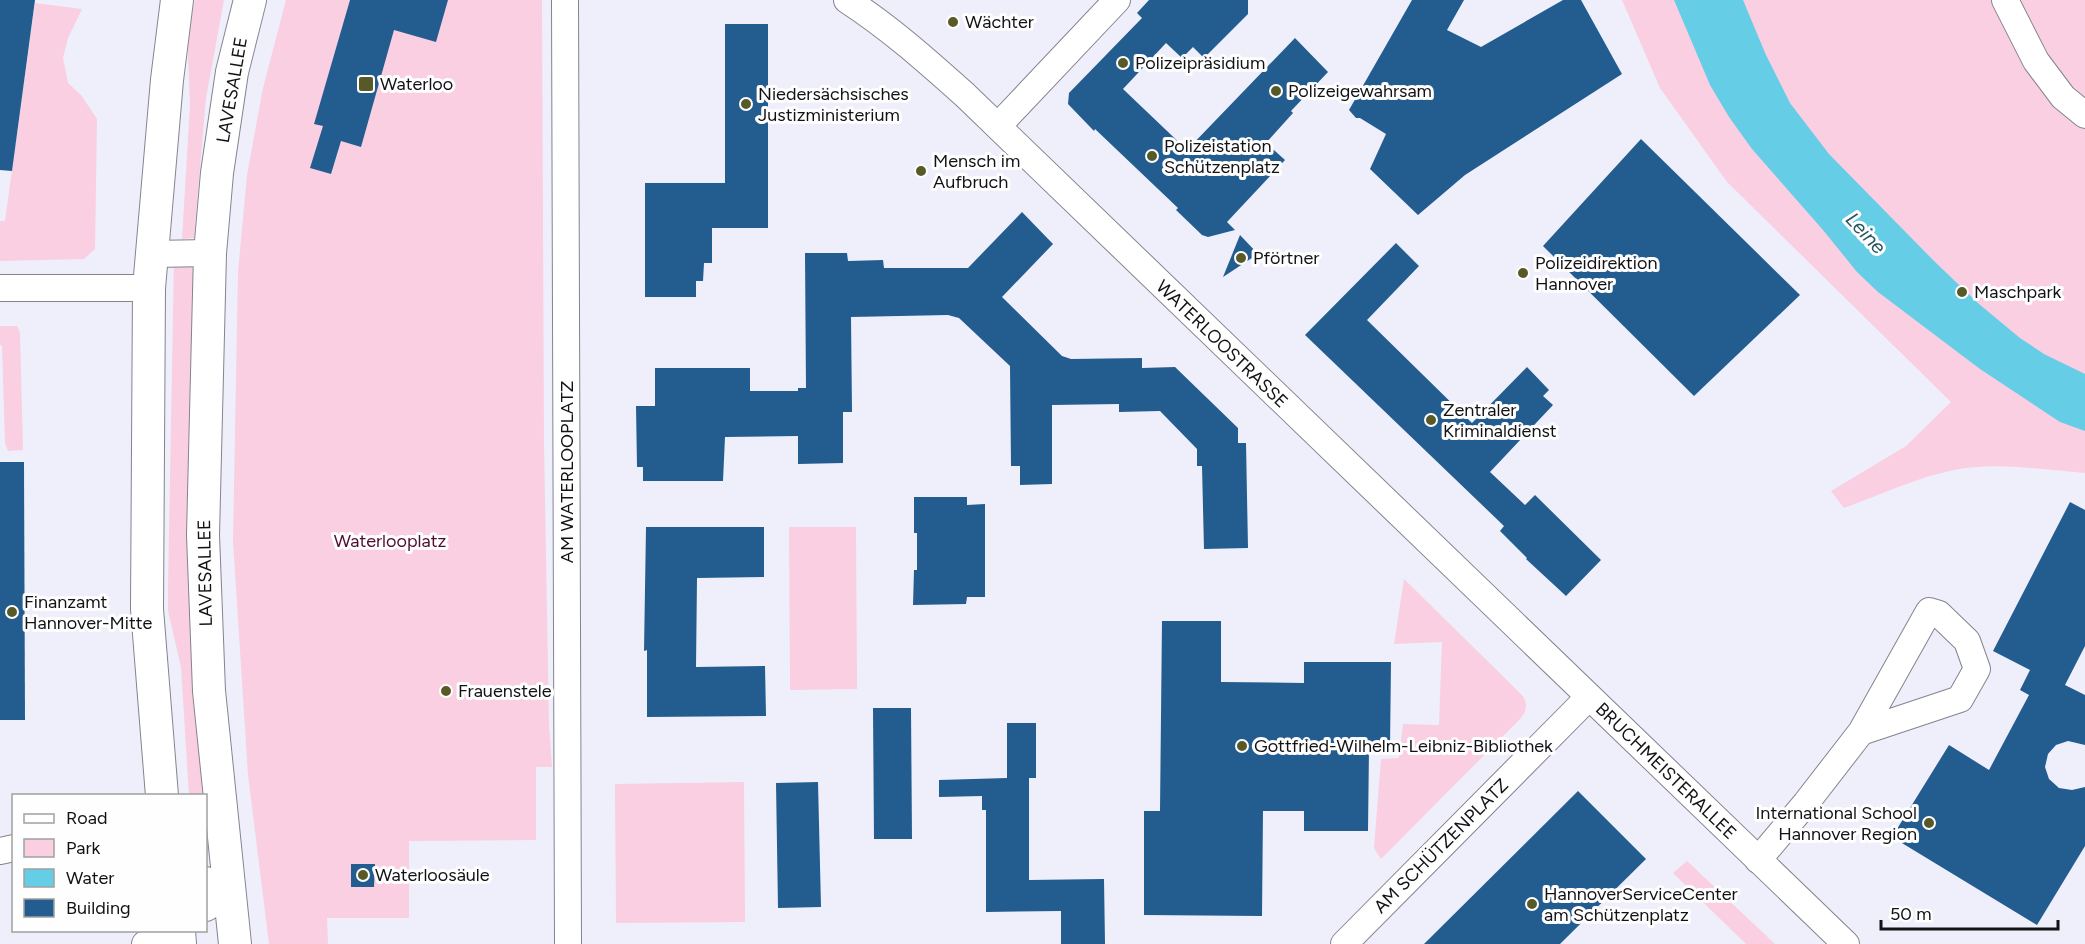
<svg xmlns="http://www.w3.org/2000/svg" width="2085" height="944" viewBox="0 0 2085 944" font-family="Figtree,sans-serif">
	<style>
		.green { fill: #facfe1 }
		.water { fill: #65cee6 }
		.building { fill: #235c8f }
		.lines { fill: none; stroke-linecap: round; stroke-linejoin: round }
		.minor-casing { stroke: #84848f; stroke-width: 28 }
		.major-casing { stroke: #84848f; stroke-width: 34 }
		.minor { stroke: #fff; stroke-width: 26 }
		.major { stroke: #fff; stroke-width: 32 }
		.poi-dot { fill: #575a27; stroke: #fefefe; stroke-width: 2 }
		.labels { text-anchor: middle; stroke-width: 6; stroke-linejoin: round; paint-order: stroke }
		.poi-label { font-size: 18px; fill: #121216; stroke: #fefefe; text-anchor: start }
		.street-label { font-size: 18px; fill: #121216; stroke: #fefefe }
		.park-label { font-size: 18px; fill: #500c32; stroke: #fefefe }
		.water-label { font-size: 20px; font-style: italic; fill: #285660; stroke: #fefefe }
	</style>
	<rect width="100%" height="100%" fill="#eeeffb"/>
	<g class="green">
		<polygon points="195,0 224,0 206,98 194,238 182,239 190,105 188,56 189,27"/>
		<polygon points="286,0 542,0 544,443 549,725 552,767 536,767 536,840 409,841 409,918 327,918 328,944 269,944 248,775 233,541 238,272 247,175 263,88"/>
		<path d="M1622,0H2085V473C2046,470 2005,463 1966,468C1924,474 1883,494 1844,508L1831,491L1906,446L1951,402L1727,182L1660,88Z"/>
		<polygon points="35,3 82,9 68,38 63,58 68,83 81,95 97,119 95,249 84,259 0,261 0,221 5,221"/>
		<polygon points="196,257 212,844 209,850 206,851 206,796 189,795 181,667 168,611 168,589 174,258"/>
		<polygon points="0,326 17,326 20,333 23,450 8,451 5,443 2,346 0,345"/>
		<polygon points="789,527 856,527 857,689 790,690"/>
		<path d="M1404,579L1522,695C1528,703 1527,710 1521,718L1381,859L1374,848L1381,759L1399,758L1403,724L1439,725L1442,642L1394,644Z"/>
		<polygon points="744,782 745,922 616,923 615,784"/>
		<polygon points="1687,861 1775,944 1746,944 1673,873"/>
	</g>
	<polygon class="water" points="1674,0 1743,0 1766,55 1790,103 1829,154 1934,261 1979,304 2020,338 2044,354 2085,374 2085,431 2060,422 1980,369 1878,292 1857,272 1823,230 1752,149 1729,117 1710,85"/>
	<g class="building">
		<polygon points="0,0 35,0 12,171 0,170"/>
		<polygon points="350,0 448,0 436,42 394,30 361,147 341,141 331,174 310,168 323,126 314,124"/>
		<polygon points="1149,0 1248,0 1248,14 1204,58 1193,47 1182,58 1166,43 1123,89 1187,150 1295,38 1328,72 1291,111 1293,113 1266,143 1285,160 1227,222 1235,230 1208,237 1202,235 1176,210 1178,208 1095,129 1094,131 1068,104 1069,93 1142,18 1137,13"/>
		<polygon points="1412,0 1464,0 1447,30 1481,47 1563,0 1581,0 1622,74 1465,175 1418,215 1370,169 1386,134 1360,118 1356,118 1349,110"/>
		<polygon points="725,24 768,24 768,228 712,228 712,263 704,263 703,281 696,281 696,297 645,297 645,183 725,183"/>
		<polygon points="1641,139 1800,295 1694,396 1543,246"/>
		<polygon points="1022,212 1053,244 1002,297 1062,356 1071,359 1142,358 1142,368 1175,367 1238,428 1238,443 1246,443 1248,548 1204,549 1202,466 1197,466 1197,449 1160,411 1119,412 1119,404 1052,405 1052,484 1020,485 1020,466 1011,466 1010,366 959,318 948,315 851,317 852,412 843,412 843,463 798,464 798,436 725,437 723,481 643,481 643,467 637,467 636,406 655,406 655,368 750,368 750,391 798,391 798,388 806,388 805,253 847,253 848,261 883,260 884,268 968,268"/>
		<polygon points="1240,235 1258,254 1223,277"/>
		<polygon points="1396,243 1419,266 1367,320 1472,423 1527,367 1549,390 1543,396 1553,405 1490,472 1525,505 1535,495 1601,560 1566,596 1526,559 1527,558 1500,531 1504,526 1305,335"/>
		<polygon points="0,462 24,462 25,720 0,720"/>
		<polygon points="914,497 967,497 967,505 985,504 985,597 967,597 966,604 913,605 914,570 917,570 917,533 914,533"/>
		<polygon points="2070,502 2085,510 2085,646 2065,685 2085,695 2085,745 2068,741 2056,745 2048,754 2045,767 2049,779 2059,788 2072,790 2085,787 2085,846 2037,925 1892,837 1949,745 1989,770 2029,695 2020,690 2030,670 1993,651"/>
		<polygon points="646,527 764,527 764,577 697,578 696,667 765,666 766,716 647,717 647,650 644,651"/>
		<polygon points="1162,621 1221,621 1221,682 1304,683 1304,662 1391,662 1390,747 1369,747 1368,831 1304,831 1304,811 1263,811 1262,916 1144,915 1144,811 1160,811"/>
		<polygon points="873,708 911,708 912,839 874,839"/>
		<polygon points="1007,723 1036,723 1036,778 1029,778 1029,880 1104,879 1105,944 1061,944 1061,911 986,912 986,810 982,810 982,796 939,797 939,780 1007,778"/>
		<polygon points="818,782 821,907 778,908 776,783"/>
		<polygon points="1578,791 1646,859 1560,944 1424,944"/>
		<polygon points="351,864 375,864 374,887 351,887"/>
	</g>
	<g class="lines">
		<defs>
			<g id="minor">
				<polyline points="565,0 568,944"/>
				<path d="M847,0C890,28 927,61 965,95L1846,944"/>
				<polyline points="2005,0 2036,61 2063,97 2085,115"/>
				<polyline points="998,126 1117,0"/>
				<polyline points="151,254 210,253"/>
				<polyline points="0,288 149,288"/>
				<polyline points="0,851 14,848"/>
				<polyline points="1758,860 1806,803 1861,732 1929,611 1939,614 1967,641 1977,669 1960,699 1861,732"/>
				<polyline points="206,880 229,893 206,908"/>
				<polyline points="145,944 171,930"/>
				<polyline points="1344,944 1589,697"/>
			</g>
			<g id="major">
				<polyline points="162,796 147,609 149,288 167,80 177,0"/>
				<polyline points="179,930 180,944"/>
				<polyline points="235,944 209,691 203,535 210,253 217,173 232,72 250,0"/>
			</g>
		</defs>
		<use href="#minor" class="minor-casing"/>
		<use href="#major" class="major-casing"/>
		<use href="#minor" class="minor"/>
		<use href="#major" class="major"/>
	</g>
	<g class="poi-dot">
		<circle cx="953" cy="22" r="6"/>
		<circle cx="1123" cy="63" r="6"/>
		<rect x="358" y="76" width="16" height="16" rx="3"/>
		<circle cx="1276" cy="91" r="6"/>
		<circle cx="746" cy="104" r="6"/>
		<circle cx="1152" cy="156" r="6"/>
		<circle cx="921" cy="171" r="6"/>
		<circle cx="1241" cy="258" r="6"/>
		<circle cx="1523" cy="273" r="6"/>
		<circle cx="1962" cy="292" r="6"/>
		<circle cx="1431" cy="420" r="6"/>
		<circle cx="12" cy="612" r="6"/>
		<circle cx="446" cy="691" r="6"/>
		<circle cx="1242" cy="746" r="6"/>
		<circle cx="1929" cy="823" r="6"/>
		<circle cx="363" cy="875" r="6"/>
		<circle cx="1532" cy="904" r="6"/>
	</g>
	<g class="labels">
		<g class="poi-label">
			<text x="965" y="28">Wächter</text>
			<text x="1135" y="69">Polizeipräsidium</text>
			<text x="380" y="90">Waterloo</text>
			<text x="1288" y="97">Polizeigewahrsam</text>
			<text x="758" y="100">Niedersächsisches<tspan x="758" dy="21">Justizministerium</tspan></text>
			<text x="1164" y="152">Polizeistation<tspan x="1164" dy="21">Schützenplatz</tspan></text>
			<text x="933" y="167">Mensch im<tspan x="933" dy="21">Aufbruch</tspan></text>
			<text x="1253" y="264">Pförtner</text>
			<text x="1535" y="269">Polizeidirektion<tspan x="1535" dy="21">Hannover</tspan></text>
			<text x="1974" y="298">Maschpark</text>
			<text x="1443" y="416">Zentraler<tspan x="1443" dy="21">Kriminaldienst</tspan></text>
			<text x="24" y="608">Finanzamt<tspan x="24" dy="21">Hannover-Mitte</tspan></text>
			<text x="458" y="697">Frauenstele</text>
			<text x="1254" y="752">Gottfried-Wilhelm-Leibniz-Bibliothek</text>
			<text x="1917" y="819" text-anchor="end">International School<tspan x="1917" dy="21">Hannover Region</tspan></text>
			<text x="375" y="881">Waterloosäule</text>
			<text x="1544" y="900">HannoverServiceCenter<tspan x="1544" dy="21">am Schützenplatz</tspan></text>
		</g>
		<g class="street-label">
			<text transform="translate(232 90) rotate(-80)" y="6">LAVESALLEE</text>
			<text transform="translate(1222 344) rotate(44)" y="6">WATERLOOSTRASSE</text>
			<text transform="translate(567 472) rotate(-90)" y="6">AM WATERLOOPLATZ</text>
			<text transform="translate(205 573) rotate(-91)" y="6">LAVESALLEE</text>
			<text transform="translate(1666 771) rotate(44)" y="6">BRUCHMEISTERALLEE</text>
			<text transform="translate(1441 846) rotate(-45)" y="6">AM SCHÜTZENPLATZ</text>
		</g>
		<g class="park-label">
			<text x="390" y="547">Waterlooplatz</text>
		</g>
		<g class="water-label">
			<text transform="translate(1866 233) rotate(47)" y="7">Leine</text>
		</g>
	</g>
	<rect x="12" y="794" width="195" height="138" fill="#fefefe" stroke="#a0a0a1" stroke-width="1.5"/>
	<rect x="24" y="814" width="30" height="9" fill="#ffffff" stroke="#a0a0a1" stroke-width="1.5"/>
	<text x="66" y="824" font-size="18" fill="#121216">Road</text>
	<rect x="24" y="839" width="30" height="18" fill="#facfe1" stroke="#a0a0a1" stroke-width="1.5"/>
	<text x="66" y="854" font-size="18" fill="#121216">Park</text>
	<rect x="24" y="869" width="30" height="18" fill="#65cee6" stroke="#a0a0a1" stroke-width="1.5"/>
	<text x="66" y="884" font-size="18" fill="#121216">Water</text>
	<rect x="24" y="899" width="30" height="18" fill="#235c8f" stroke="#a0a0a1" stroke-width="1.5"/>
	<text x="66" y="914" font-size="18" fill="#121216">Building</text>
	<path d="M1881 920v9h177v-9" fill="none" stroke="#121216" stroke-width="3"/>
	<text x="1890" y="920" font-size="18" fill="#121216" stroke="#fefefe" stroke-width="4.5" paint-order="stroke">50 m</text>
</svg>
